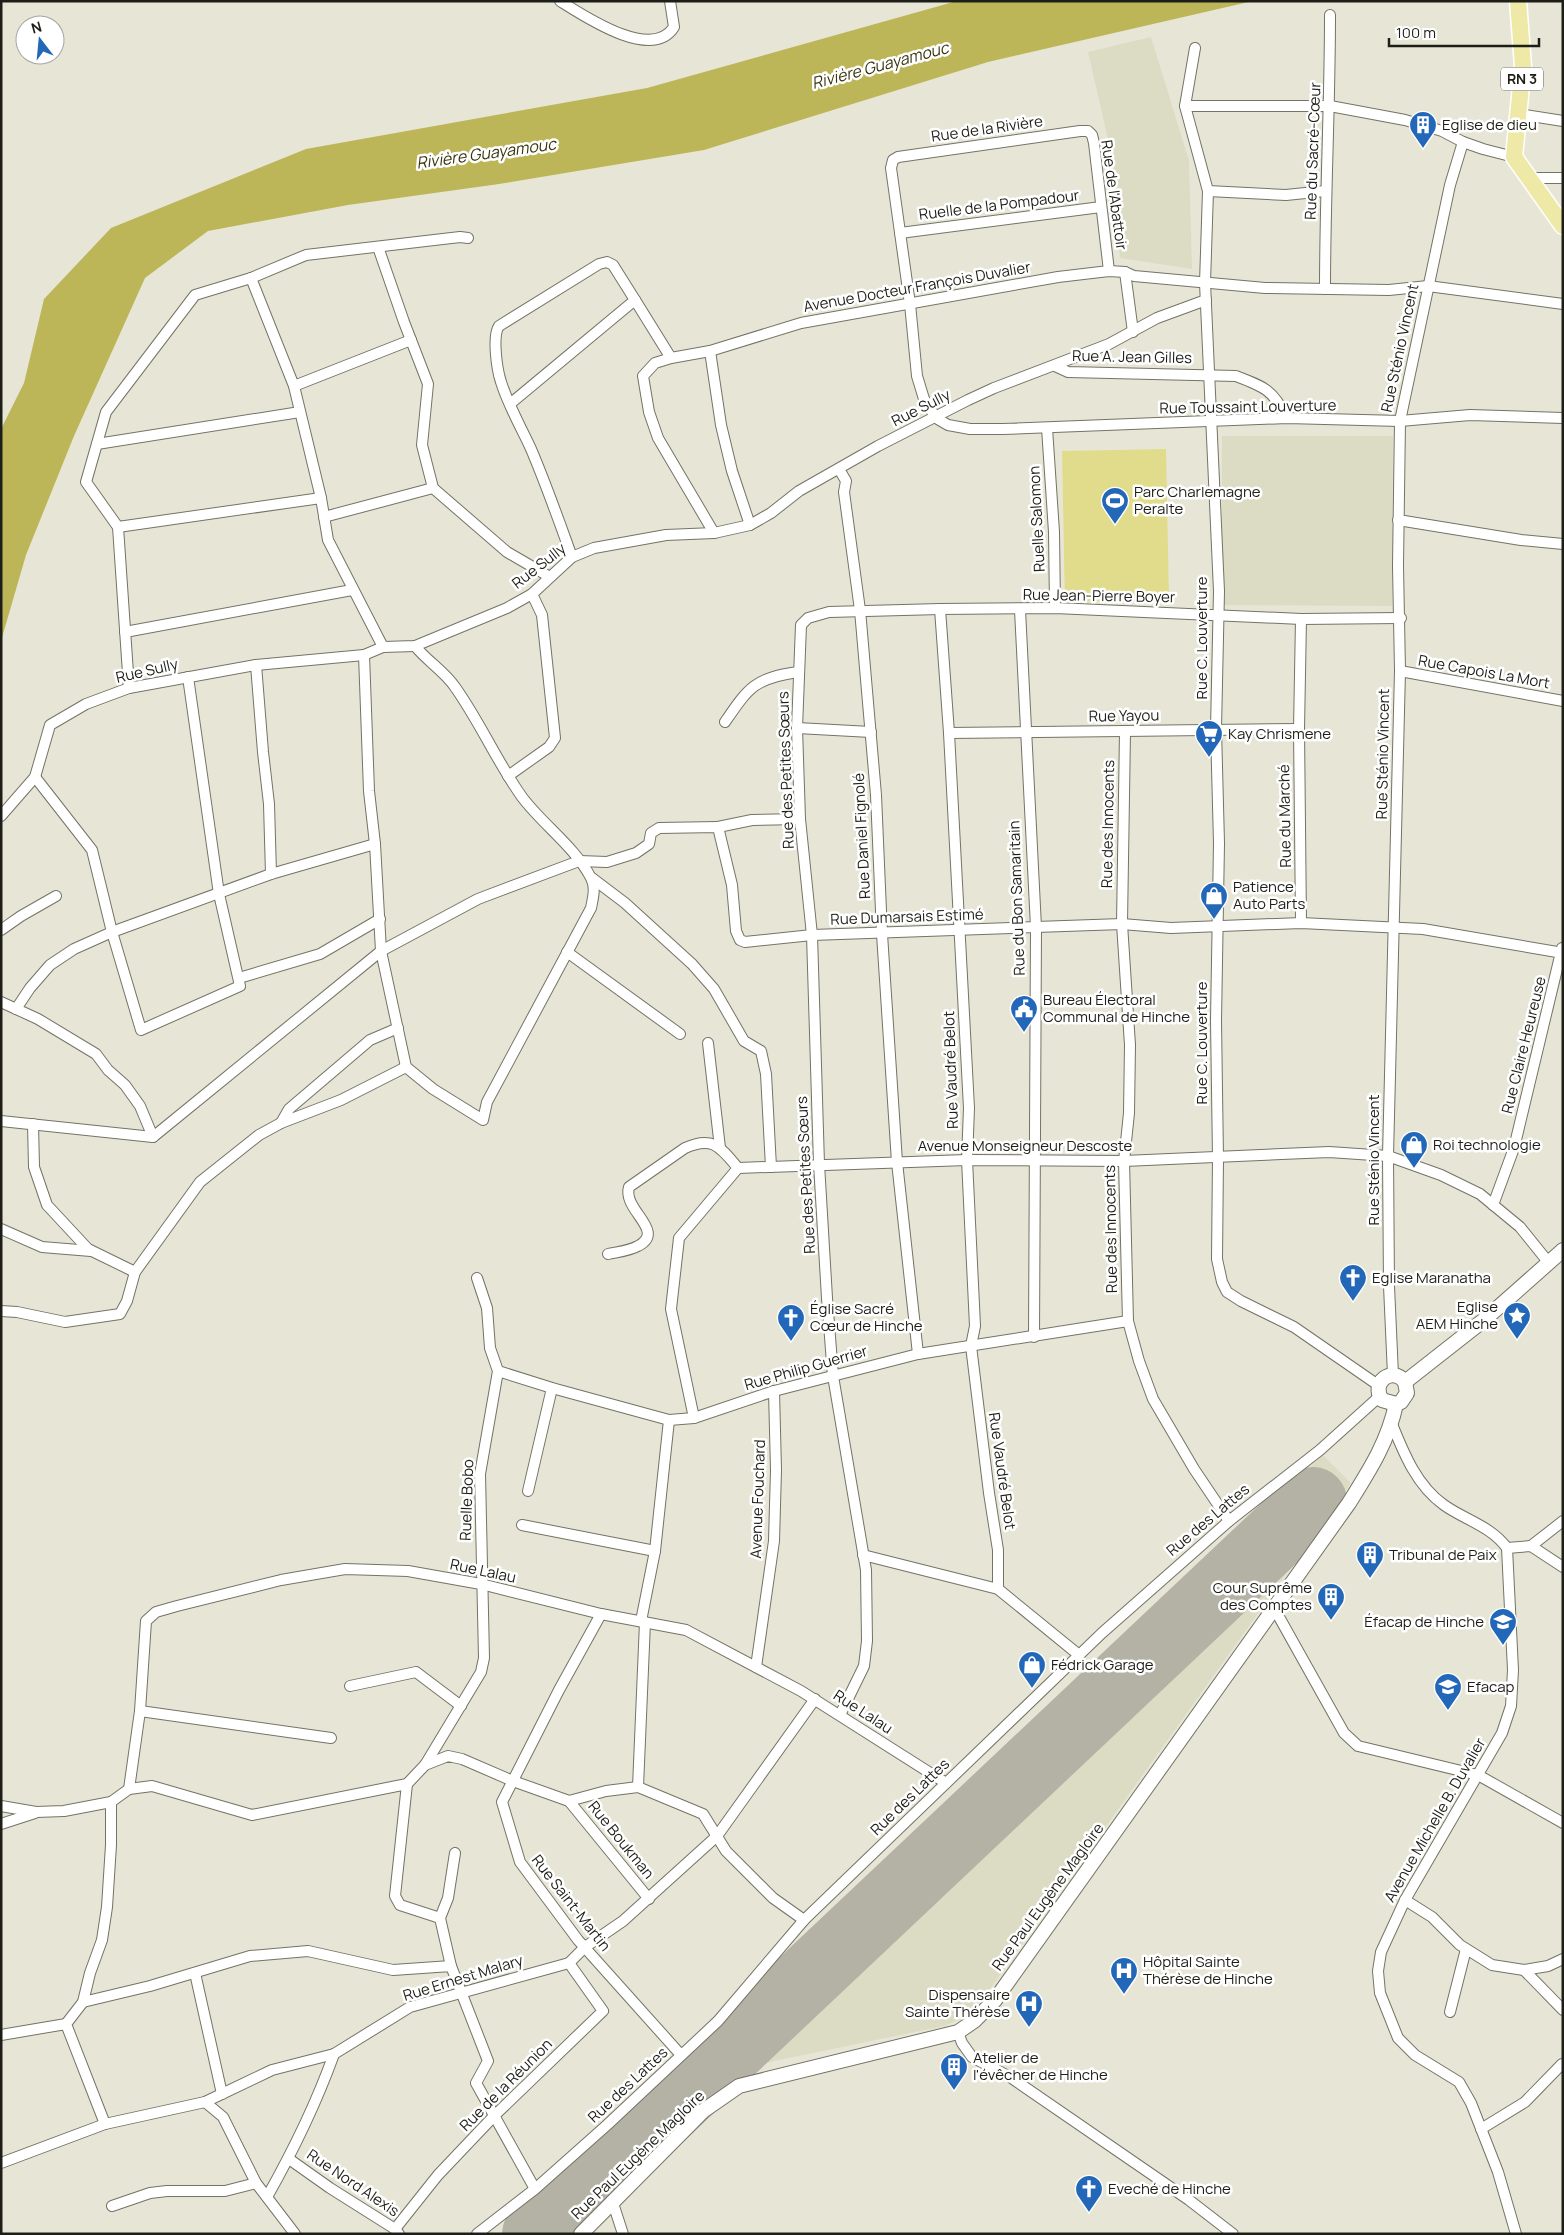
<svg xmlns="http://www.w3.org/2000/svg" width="1564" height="2235" viewBox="0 0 1564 2235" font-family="Manrope,sans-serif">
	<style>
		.built { fill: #dcdbc3 }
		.green { fill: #e1dc8b }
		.water { fill: #bdb658 }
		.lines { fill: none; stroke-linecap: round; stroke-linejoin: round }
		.runway { stroke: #b3b2a5; stroke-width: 68 }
		.minor-casing { stroke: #747365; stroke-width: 12 }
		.secondary-casing { stroke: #747365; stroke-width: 16 }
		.primary-casing { stroke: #fff; stroke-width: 19 }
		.minor { stroke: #fff; stroke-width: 10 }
		.secondary { stroke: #fff; stroke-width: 14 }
		.primary { stroke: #eee9a7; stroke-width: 16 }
		.labels { text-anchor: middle; stroke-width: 5; stroke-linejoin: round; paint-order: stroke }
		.shield { fill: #fff; stroke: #62625d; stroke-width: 1 }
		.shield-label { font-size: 14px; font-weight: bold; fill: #1e1e18 }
		.poi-label { font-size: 15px; fill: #1e1e18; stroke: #fff; text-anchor: start }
		.street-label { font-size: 15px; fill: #1e1e18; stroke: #fff }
		.water-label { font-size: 16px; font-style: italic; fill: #39360d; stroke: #fff }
	</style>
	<rect width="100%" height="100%" fill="#e7e6d6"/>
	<g class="built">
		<polygon points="1151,37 1189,161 1192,269 1120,258 1112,156 1088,52"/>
		<polygon points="1222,436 1393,436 1392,606 1222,605"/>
		<polygon points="1323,1455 1351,1483 985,1996 960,2019 944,2026 774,2061 733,2073 704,2095 566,2234 503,2234"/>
	</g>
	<polygon class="green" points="1166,449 1169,600 1065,602 1062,451"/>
	<polygon class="water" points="957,1 1253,1 988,62 704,150 499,184 348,205 208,231 145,278 74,436 26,555 1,641 1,429 24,383 44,299 111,228 306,149 647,88"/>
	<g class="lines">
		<polyline class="runway" points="536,2234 1313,1501"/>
		<defs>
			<g id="minor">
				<path d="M560,1C584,16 652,62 674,27L670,1"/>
				<polyline points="1195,48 1185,106 1208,191 1205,283 1219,591 1216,729 1219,843 1216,1021 1218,1158 1217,1259 1222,1282 1227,1292 1241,1301 1294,1327 1378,1385"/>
				<polyline points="1185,106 1330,106 1405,120 1442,131 1463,142 1483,149 1514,157"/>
				<polyline points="1518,114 1563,121"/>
				<polyline points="1528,178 1563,178"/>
				<polyline points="1208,191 1286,195 1325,191"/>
				<polyline points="900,233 1101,207"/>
				<polyline points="378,247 404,322 428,384 422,445 433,488 507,552 550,577"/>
				<polyline points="1109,271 1094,143 1092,135 1088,131 1080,131 898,157 893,160 891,168 910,304 917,376 924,399 936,418 948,425 970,429 1003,429 1287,418 1400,421 1470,415 1563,418"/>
				<polyline points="1125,272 1133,332"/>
				<polyline points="251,278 294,386 321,498 328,540 383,647"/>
				<path d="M1325,289C1325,197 1330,106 1330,15"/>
				<polyline points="635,300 671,358"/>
				<polyline points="710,351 721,425 732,471 750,525"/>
				<path d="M1055,366L1068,372L1236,376C1265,387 1273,390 1287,418"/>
				<polyline points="294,386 411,340"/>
				<path d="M510,404L635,300L613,265L607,262L599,264L499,326C492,336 497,370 501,382C508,405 521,427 531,449C546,484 559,521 572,557"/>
				<polyline points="1047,428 1054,532 1055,608"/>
				<polyline points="97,444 300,412"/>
				<polyline points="839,469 846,481 844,492 860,610 876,795 882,934 897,1162 918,1354"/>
				<polyline points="324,517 433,488"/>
				<polyline points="1398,520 1521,540 1563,544"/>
				<polyline points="118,527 321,498"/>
				<polyline points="714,533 658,438 649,412 643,376 655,363 671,358 710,351 801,323 1058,277 1109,271 1125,272 1134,276 1265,288 1389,290 1428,286 1563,304"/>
				<polyline points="940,609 949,733 969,1108 967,1160 975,1326 971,1346 989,1493 998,1550 998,1589"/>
				<polyline points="1020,610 1036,927 1034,1337"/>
				<polyline points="1301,619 1299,729 1301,923"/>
				<polyline points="125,632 352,590"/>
				<polyline points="364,655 369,791 375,844 381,951 406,1067"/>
				<polyline points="256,665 263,752 269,804 271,874"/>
				<polyline points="1400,671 1563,701"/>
				<polyline points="129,688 118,527 86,482 106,412 195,295 251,278 306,255 460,237 468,238"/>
				<path d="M725,722C749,687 755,678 798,672"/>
				<polyline points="797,728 871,732"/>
				<polyline points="1125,732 1122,924 1130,1045 1129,1113 1124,1161 1128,1321 1139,1361 1153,1399 1194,1469 1229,1521"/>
				<polyline points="949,733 1299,729"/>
				<polyline points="508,776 549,747 555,738 542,615 532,594"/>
				<polyline points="35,777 92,850 112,932 141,1030 240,986 219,894 188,677"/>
				<polyline points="1,816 35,777 50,725 86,704 129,688 256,665 364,655 383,647 415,646 507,608 532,594 572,557 594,548 666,535 714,533 750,525 771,513 799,491 878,446 968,400 994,388 1109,344 1157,318 1206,300"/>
				<polyline points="718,827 752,820 800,819"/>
				<polyline points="592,878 625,903 692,964 714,989 744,1041 761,1051 766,1074 771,1167"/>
				<polyline points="1,930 21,916 56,896"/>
				<polyline points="567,952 680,1034"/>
				<polyline points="239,978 320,954 380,919"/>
				<polyline points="1,1002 38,1019 96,1054 108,1070 125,1085 140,1106 153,1137"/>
				<polyline points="16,1009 30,988 50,965 74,949 112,932 271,874 375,844"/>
				<polyline points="708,1043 720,1148"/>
				<polyline points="1,1121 153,1137 381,951 478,899 579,861 607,862 636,853 649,844 651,833 659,828 718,827 732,885 736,931 740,940 745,942 812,935 1036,927 1122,924 1171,928 1301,923 1423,929 1563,953"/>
				<polyline points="281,1123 289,1109 370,1040 398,1028"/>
				<polyline points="33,1124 34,1167 47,1205 88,1249 135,1272"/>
				<polyline points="1493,1205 1514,1148 1562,948"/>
				<polyline points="1,1229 42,1247 91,1251"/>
				<path d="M608,1254C617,1252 629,1251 638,1246C667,1231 622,1210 629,1187L685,1148C713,1135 721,1148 738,1168"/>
				<path d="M1,1311L17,1312L65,1322L120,1314L127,1301L135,1272L200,1182L259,1135L281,1123L341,1100L406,1067L433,1089L483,1120L487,1102L591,908C593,898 596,887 591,878C575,847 543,825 522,797C497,762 480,722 455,687C445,672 427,661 415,646"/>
				<polyline points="498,1371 552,1388 669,1420 694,1418 774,1391 918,1354 1128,1321"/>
				<polyline points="1393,1375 1389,1286 1388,1156 1400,671 1398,566 1400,421 1450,185 1463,142"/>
				<polyline points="694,1418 671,1309 679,1238 738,1168 967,1160 1124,1161 1329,1152 1388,1156 1441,1175 1480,1194 1520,1227 1549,1263"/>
				<path d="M1392,1424C1404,1454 1417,1486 1444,1505C1465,1520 1491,1526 1507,1548L1513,1670L1511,1706L1502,1733L1405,1900L1381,1952L1378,1971L1380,1993L1398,2038L1415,2055L1459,2082L1471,2103L1498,2172L1516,2234"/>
				<polyline points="528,1491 552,1388"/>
				<polyline points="522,1525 655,1551"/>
				<polyline points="1531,1546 1563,1521"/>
				<polyline points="1507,1548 1531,1546 1563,1567"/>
				<polyline points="863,1555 998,1589 1079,1655"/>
				<polyline points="1274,1608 1344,1733 1358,1746 1478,1775 1563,1823"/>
				<polyline points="601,1614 559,1690 502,1802 520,1862 578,1940 681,2055"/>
				<polyline points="641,1621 655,1551 669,1420"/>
				<polyline points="756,1667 774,1541 776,1470 774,1391"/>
				<polyline points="350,1686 416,1672 461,1706"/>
				<polyline points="140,1711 331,1738"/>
				<polyline points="840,1715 864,1666 867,1641 866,1570 833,1376 827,1298 819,1164 812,935 800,819 797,728 801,625 808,618 829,612 940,609 1055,608 1301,619 1401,618"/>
				<polyline points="425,1765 481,1672 484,1658 480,1474 498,1371 490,1348 487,1308 477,1278"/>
				<polyline points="407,1784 395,1896 400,1905 440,1918"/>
				<polyline points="638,1787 645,1622"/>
				<polyline points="129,1789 140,1711 146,1621 156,1612 177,1606 281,1580 345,1569 408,1571 481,1584 601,1614 686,1630 801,1691 946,1783"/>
				<polyline points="129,1789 152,1786 252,1815 407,1784 425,1765 448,1756 462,1759 513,1781 569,1801 606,1791 638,1787 703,1814 726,1851 773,1898 804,1920"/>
				<polyline points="569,1801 649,1899"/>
				<polyline points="1,1806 36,1812 64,1811 111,1802"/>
				<polyline points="1,1824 35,1813"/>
				<polyline points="1405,1900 1432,1917 1460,1945 1492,1965 1524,1970 1548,1966 1563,1959"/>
				<polyline points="451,1966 440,1918 448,1898 455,1853"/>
				<polyline points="1524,1970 1563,2010"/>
				<polyline points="195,1973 222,2094"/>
				<polyline points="83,2002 150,1986 250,1956 308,1951 393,1970 451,1966 488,2061 476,2083 535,2189"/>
				<polyline points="1450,2012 1466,1949"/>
				<polyline points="958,2032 962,2043 972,2057 1010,2077 1189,2200 1233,2234"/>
				<polyline points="1,2035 66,2024"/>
				<polyline points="205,2102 223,2117 256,2183 295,2234"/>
				<polyline points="105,2124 66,2024 83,2002 90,1973 102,1940 107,1907 111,1845 111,1802 129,1789"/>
				<polyline points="1481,2129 1525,2102 1562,2064"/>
				<polyline points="289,2159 330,2188 395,2229 399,2234"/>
				<polyline points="1,2163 105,2124 205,2102 272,2070 334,2054 410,2007 569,1963 585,1947 623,1921 717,1836 815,1699"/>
				<path d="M267,2197C293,2151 316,2104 334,2054"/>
				<polyline points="612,2200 623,2234"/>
				<polyline points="112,2206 150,2193 167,2191 225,2191 256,2183"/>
				<polyline points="395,2229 438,2175 494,2116 603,2011 569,1963"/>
				<polyline points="477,2234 535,2189 607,2125 718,2021 804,1920 1102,1633 1229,1521 1320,1450 1380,1396"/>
			</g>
			<g id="secondary">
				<polyline points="1405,1382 1484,1320 1563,1250"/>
				<path d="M1396,1404L1382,1400C1370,1383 1392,1365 1405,1382"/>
				<polyline points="1396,1404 1401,1402 1407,1393 1405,1382"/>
				<path d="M581,2234L703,2111L739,2086L958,2032L974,2021L995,2000L1349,1503C1369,1471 1388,1442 1396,1404"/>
			</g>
			<polyline id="primary" points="1518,1 1523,66 1514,157 1563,226"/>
		</defs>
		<use href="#minor" class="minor-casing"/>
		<use href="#secondary" class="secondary-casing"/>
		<use href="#primary" class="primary-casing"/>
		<use href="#minor" class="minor"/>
		<use href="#secondary" class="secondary"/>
		<use href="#primary" class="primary"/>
	</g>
	<defs>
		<symbol id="building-pin" viewBox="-11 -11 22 30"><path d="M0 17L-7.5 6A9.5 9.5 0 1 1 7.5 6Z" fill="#2267b8" stroke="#fff"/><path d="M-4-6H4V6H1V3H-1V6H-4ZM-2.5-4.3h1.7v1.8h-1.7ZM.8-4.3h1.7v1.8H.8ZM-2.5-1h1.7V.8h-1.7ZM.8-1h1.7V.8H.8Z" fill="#fff"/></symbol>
		<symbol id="stadium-pin" viewBox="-11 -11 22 30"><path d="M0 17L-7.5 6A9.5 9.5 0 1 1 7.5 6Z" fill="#2267b8" stroke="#fff"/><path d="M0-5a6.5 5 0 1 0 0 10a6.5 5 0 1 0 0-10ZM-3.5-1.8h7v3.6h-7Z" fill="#fff"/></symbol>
		<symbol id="supermarket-pin" viewBox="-11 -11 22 30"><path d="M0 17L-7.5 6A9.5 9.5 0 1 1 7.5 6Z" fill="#2267b8" stroke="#fff"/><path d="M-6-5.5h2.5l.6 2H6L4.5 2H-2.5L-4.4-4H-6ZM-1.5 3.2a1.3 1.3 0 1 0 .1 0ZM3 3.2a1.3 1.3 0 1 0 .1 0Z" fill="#fff"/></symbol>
		<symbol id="shop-pin" viewBox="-11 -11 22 30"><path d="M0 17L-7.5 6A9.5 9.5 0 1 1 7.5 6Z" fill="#2267b8" stroke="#fff"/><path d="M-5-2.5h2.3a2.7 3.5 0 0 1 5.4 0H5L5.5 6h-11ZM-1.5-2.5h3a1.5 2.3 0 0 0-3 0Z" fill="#fff"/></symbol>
		<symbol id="civic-pin" viewBox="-11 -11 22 30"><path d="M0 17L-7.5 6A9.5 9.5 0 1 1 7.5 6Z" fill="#2267b8" stroke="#fff"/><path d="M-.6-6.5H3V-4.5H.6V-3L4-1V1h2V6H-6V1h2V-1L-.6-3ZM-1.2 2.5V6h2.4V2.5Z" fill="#fff"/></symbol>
		<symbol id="church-pin" viewBox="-11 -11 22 30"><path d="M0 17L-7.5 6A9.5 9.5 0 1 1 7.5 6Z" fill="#2267b8" stroke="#fff"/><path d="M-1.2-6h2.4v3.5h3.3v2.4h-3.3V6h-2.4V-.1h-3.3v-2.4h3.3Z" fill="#fff"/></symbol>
		<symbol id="sight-pin" viewBox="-11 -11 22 30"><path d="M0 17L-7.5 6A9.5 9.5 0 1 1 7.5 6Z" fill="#2267b8" stroke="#fff"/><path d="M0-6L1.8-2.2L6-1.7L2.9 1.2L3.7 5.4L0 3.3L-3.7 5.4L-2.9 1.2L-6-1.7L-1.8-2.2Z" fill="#fff"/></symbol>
		<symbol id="school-pin" viewBox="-11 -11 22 30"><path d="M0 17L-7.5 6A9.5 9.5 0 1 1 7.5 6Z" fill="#2267b8" stroke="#fff"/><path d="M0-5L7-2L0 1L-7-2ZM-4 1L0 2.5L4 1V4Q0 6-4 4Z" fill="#fff"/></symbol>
		<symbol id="hospital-pin" viewBox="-11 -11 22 30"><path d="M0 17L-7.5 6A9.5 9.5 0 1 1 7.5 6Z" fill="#2267b8" stroke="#fff"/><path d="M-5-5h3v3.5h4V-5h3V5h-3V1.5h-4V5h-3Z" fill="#fff"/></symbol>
	</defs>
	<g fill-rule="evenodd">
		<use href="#building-pin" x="1407" y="109" width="32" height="43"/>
		<use href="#stadium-pin" x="1099" y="485" width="32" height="43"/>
		<use href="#supermarket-pin" x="1193" y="718" width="32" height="43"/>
		<use href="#shop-pin" x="1198" y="880" width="32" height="43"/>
		<use href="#civic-pin" x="1008" y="993" width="32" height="43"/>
		<use href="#shop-pin" x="1398" y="1129" width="32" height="43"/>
		<use href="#church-pin" x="1337" y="1262" width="32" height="43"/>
		<use href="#sight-pin" x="1501" y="1300" width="32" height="43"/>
		<use href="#church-pin" x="775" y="1302" width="32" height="43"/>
		<use href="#building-pin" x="1354" y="1539" width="32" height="43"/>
		<use href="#building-pin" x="1315" y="1581" width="32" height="43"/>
		<use href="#school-pin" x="1487" y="1606" width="32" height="43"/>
		<use href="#shop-pin" x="1016" y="1649" width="32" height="43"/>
		<use href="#school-pin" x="1432" y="1671" width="32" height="43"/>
		<use href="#hospital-pin" x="1108" y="1955" width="32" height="43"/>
		<use href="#hospital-pin" x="1013" y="1988" width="32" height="43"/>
		<use href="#building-pin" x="938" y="2051" width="32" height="43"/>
		<use href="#church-pin" x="1073" y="2173" width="32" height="43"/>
	</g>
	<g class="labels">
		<rect class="shield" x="1501" y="67.5" width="42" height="23" rx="4"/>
		<g class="shield-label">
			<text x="1522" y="84">RN 3</text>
		</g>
		<g class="poi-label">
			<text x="1442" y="130">Eglise de dieu</text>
			<text x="1134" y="497">Parc Charlemagne<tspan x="1134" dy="17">Peralte</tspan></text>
			<text x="1228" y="739">Kay Chrismene</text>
			<text x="1233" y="892">Patience<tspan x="1233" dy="17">Auto Parts</tspan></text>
			<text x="1043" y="1005">Bureau Électoral<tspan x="1043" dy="17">Communal de Hinche</tspan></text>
			<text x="1433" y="1150">Roi technologie</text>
			<text x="1372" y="1283">Eglise Maranatha</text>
			<text x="1498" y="1312" text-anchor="end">Eglise<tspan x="1498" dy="17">AEM Hinche</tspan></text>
			<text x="810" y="1314">Église Sacré<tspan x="810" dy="17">Cœur de Hinche</tspan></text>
			<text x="1389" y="1560">Tribunal de Paix</text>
			<text x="1312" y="1593" text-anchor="end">Cour Suprême<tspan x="1312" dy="17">des Comptes</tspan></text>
			<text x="1484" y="1627" text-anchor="end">Éfacap de Hinche</text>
			<text x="1051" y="1670">Fédrick Garage</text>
			<text x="1467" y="1692">Efacap</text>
			<text x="1143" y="1967">Hôpital Sainte<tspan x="1143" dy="17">Thérèse de Hinche</tspan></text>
			<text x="1010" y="2000" text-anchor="end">Dispensaire<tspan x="1010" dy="17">Sainte Thérèse</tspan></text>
			<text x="973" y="2063">Atelier de<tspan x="973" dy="17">l'évêcher de Hinche</tspan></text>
			<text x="1108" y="2194">Eveché de Hinche</text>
		</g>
		<g class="street-label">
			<text transform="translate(987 129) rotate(-8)" y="5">Rue de la Rivière</text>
			<text transform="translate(1313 151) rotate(-88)" y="5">Rue du Sacré-Cœur</text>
			<text transform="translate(1114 195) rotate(82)" y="5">Rue de l'Abattoir</text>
			<text transform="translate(999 205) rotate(-7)" y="5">Ruelle de la Pompadour</text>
			<text transform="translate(917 287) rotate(-10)" y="5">Avenue Docteur François Duvalier</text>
			<text transform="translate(1400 348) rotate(-78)" y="5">Rue Sténio Vincent</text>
			<text transform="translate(1132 357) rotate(1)" y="5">Rue A. Jean Gilles</text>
			<text transform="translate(1248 407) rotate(-1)" y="5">Rue Toussaint Louverture</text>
			<text transform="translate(921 408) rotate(-27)" y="5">Rue Sully</text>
			<text transform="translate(1037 519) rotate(-93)" y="5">Ruelle Salomon</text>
			<text transform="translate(539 566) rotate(-38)" y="5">Rue Sully</text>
			<text transform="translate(1099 596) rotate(1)" y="5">Rue Jean-Pierre Boyer</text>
			<text transform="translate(1202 638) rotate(-90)" y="5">Rue C. Louverture</text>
			<text transform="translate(147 671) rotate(-13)" y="5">Rue Sully</text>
			<text transform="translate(1484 672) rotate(10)" y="5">Rue Capois La Mort</text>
			<text transform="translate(1124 716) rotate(-1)" y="5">Rue Yayou</text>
			<text transform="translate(1383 754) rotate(-89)" y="5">Rue Sténio Vincent</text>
			<text transform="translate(786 770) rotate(-92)" y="5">Rue des Petites Sœurs</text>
			<text transform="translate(1285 816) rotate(-91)" y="5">Rue du Marché</text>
			<text transform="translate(1108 824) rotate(-89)" y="5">Rue des Innocents</text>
			<text transform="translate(862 836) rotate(-93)" y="5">Rue Daniel Fignolé</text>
			<text transform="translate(1017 898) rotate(-92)" y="5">Rue du Bon Samaritain</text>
			<text transform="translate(907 917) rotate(-2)" y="5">Rue Dumarsais Estimé</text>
			<text transform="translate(1202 1043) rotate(-90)" y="5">Rue C. Louverture</text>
			<text transform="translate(1524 1045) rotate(-76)" y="5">Rue Claire Heureuse</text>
			<text transform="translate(951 1070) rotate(-92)" y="5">Rue Vaudré Belot</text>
			<text x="1025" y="1151">Avenue Monseigneur Descoste</text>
			<text transform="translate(1374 1160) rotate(-90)" y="5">Rue Sténio Vincent</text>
			<text transform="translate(806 1175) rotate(-93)" y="5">Rue des Petites Sœurs</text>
			<text transform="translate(1111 1229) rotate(-91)" y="5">Rue des Innocents</text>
			<text transform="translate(806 1368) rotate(-16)" y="5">Rue Philip Guerrier</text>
			<text transform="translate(1002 1471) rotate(82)" y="5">Rue Vaudré Belot</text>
			<text transform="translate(758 1499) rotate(-88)" y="5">Avenue Fouchard</text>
			<text transform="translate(467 1500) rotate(-88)" y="5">Ruelle Bobo</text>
			<text transform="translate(1208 1520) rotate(-40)" y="5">Rue des Lattes</text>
			<text transform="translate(483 1571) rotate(12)" y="5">Rue Lalau</text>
			<text transform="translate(863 1712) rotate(33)" y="5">Rue Lalau</text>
			<text transform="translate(910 1797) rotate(-44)" y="5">Rue des Lattes</text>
			<text transform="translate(1435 1820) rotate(-60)" y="5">Avenue Michelle B. Duvalier</text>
			<text transform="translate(621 1840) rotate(51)" y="5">Rue Boukman</text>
			<text transform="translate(1048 1897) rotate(-54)" y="5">Rue Paul Eugène Magloire</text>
			<text transform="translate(571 1903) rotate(52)" y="5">Rue Saint-Martin</text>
			<text transform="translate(463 1978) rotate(-17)" y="5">Rue Ernest Malary</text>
			<text transform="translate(506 2085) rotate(-45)" y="5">Rue de la Réunion</text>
			<text transform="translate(628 2085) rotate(-43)" y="5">Rue des Lattes</text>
			<text transform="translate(638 2155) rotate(-44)" y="5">Rue Paul Eugène Magloire</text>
			<text transform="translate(353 2183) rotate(34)" y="5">Rue Nord Alexis</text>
		</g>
		<g class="water-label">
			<text transform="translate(880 65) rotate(-15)" y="6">Rivière Guayamouc</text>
			<text transform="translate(486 153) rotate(-8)" y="6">Rivière Guayamouc</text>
		</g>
	</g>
	<rect width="1564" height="2235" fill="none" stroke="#1e1e18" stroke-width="5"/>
	<g transform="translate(40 40) rotate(344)"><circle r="24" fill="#ffffff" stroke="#a5a5a3"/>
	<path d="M0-4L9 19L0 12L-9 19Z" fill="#2267b8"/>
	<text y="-8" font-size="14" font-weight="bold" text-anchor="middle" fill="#1e1e18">N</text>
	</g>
	<path d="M1389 38v8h150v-8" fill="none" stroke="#1e1e18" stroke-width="2.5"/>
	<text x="1396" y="38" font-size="15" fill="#1e1e18" stroke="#ffffff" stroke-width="4" paint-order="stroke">100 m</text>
</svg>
